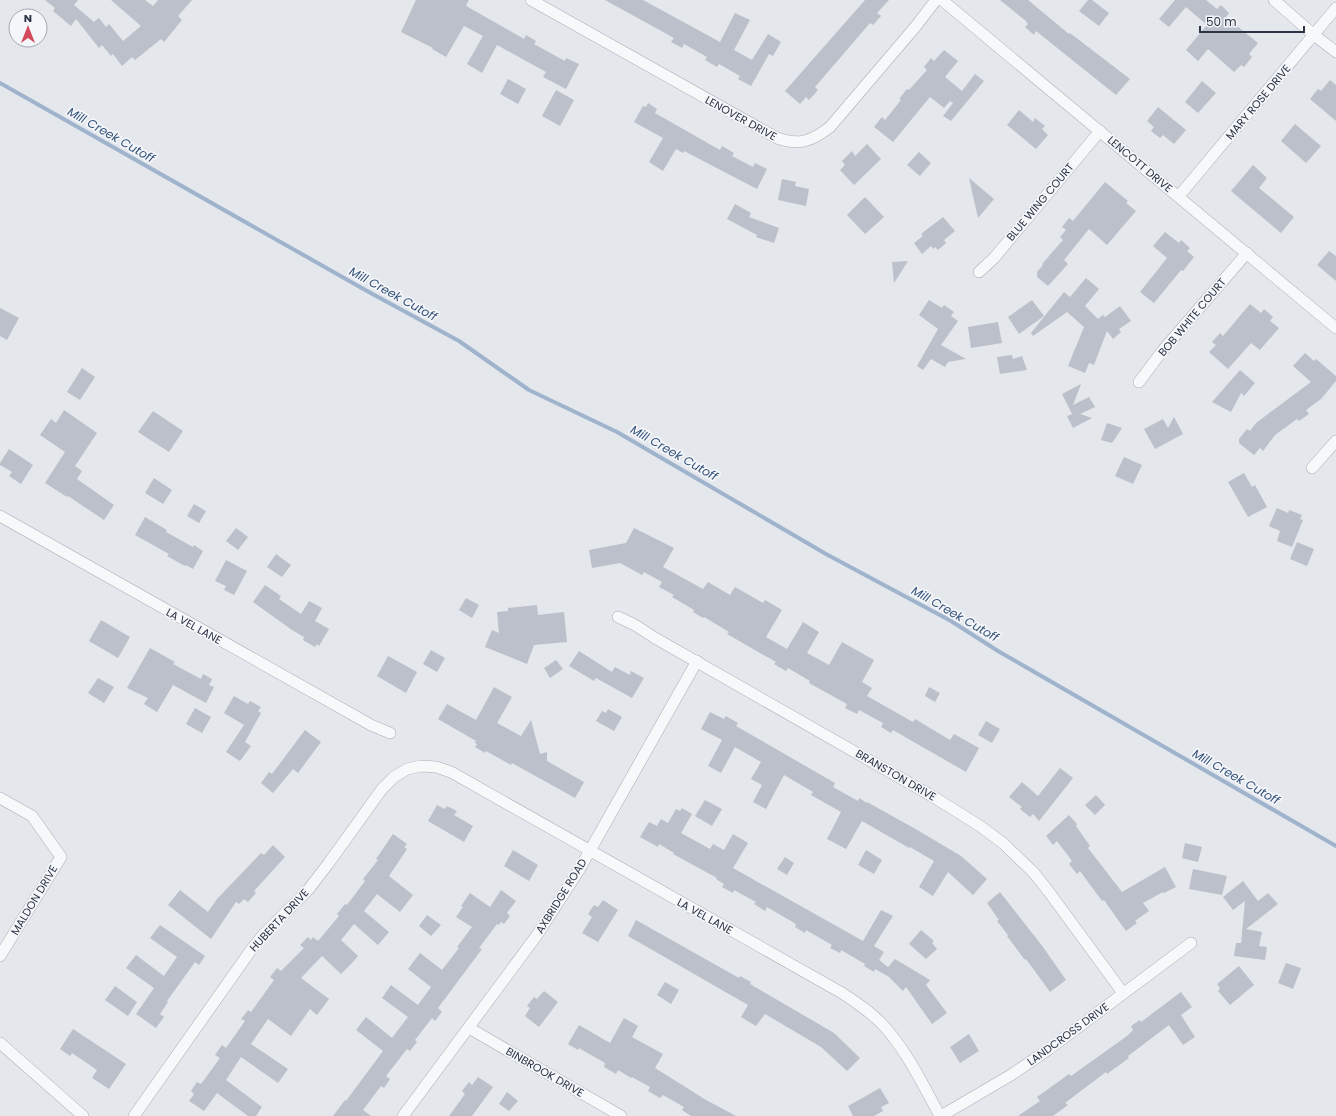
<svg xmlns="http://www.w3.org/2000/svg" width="1336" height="1116" viewBox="0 0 1336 1116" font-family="Poppins,sans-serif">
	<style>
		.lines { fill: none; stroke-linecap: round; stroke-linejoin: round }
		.stream { stroke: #9fb4cc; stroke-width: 4 }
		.building { fill: #bbc0ca }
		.street-casing { stroke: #a9aeb7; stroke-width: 12 }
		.street { stroke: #f7f8fa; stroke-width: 11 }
		.labels { text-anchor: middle; stroke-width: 3.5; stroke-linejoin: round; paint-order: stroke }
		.street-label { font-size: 11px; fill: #2b3445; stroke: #f4f6f9 }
		.water-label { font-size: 12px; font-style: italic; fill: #34527a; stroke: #f4f6f9 }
	</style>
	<rect width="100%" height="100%" fill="#e4e7ec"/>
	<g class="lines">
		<polyline class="stream" points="0,83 367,291 459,341 529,390 617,432 826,554 951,621 998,651 1336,846"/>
	</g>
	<g class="building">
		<polygon points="45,0 78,0 74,5 94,22 99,18 106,27 109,24 123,41 141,26 111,0 145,0 153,6 158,0 192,0 178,16 182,20 164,42 161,39 135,60 132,57 122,66 113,54 111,56 102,45 99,48 76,19 71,26 53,11 55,8"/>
		<polygon points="416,0 469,0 466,5 468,7 524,39 526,35 536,41 534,44 565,61 566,58 579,64 566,89 543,77 546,72 497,45 482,73 467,64 483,36 464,26 446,57 432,49 433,48 401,32"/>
		<polygon points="605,0 643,0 720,42 735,13 750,20 734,50 752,60 768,34 781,42 773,56 769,54 751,86 738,79 740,76 719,64 717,67 705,60 707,57 684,44 682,48 671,42 674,38"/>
		<polygon points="865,0 889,0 877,13 881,16 873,25 870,23 815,87 818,90 809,100 806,97 800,104 785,91"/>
		<polygon points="1000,0 1028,0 1069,34 1070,33 1130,79 1116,95 1036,31 1034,35 1025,27 1028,24 1026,21"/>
		<polygon points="1088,0 1092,0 1109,13 1099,26 1079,11"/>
		<polygon points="1175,0 1206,0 1217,9 1221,5 1229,13 1226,17 1258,43 1249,54 1252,57 1244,67 1241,65 1234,72 1208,49 1198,61 1186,50 1207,25 1186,7 1169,27 1159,19"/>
		<polygon points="944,50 958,61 945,77 962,91 975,74 984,81 951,121 943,116 953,103 950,101 944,108 930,97 893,142 874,127 882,117 885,120 901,100 899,99 907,89 909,90 927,70 924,67 931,58 934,61"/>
		<polygon points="508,79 526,89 518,104 500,94"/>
		<polygon points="1330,80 1336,85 1336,121 1310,99 1318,89 1321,91"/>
		<polygon points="1202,81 1216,93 1198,113 1185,102"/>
		<polygon points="556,90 574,100 560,126 542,116"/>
		<polygon points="648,103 657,109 655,113 720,150 722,146 734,153 732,156 753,167 755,163 767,169 757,189 684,151 683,153 676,149 663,171 649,162 663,138 634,122 643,106 646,107"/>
		<polygon points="1158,107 1186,130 1174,144 1163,135 1160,138 1151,131 1154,127 1147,121"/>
		<polygon points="1019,110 1033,122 1035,118 1045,126 1042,129 1048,135 1036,149 1007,125"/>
		<polygon points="1295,124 1321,146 1306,163 1281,141"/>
		<polygon points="867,144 881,159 854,185 840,170 845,165 842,161 852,151 855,156"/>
		<polygon points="919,152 931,163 920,176 907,165"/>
		<polygon points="1253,165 1267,178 1259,188 1294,217 1281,233 1231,191"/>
		<polygon points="969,178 994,199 978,218"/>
		<polygon points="782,179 796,182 795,186 809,189 806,206 778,200"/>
		<polygon points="1105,182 1128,201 1126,203 1136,211 1107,245 1089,229 1064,260 1068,264 1048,286 1037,277 1037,272 1043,265 1042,264 1063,240 1060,237 1066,230 1062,227 1069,218 1073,221"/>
		<polygon points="865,197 884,217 865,234 847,215"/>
		<polygon points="735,204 751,213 749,217 779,228 774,243 756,237 757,235 727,219"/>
		<polygon points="943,217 955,231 944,240 946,243 938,250 935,247 933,249 931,246 922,254 914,243 923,236 921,234"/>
		<polygon points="1165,232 1179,243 1181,240 1190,248 1187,251 1194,257 1183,271 1181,270 1154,303 1140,292 1167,258 1153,246"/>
		<polygon points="1329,251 1336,256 1336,281 1317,265"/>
		<polygon points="908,261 894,283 892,262"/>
		<polygon points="1086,278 1099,289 1085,306 1098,319 1103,315 1105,317 1120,306 1131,321 1119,329 1121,332 1113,339 1107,331 1094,365 1089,363 1085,373 1068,366 1084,327 1067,312 1033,336 1031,333 1064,292 1070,297"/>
		<polygon points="929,300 942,308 944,305 954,312 951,316 958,321 941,345 966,359 948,362 945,367 931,359 923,370 917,366 938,329 919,315"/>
		<polygon points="1032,300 1044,316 1019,334 1008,317"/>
		<polygon points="1250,304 1261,313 1264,309 1273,317 1270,321 1279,328 1260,350 1251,343 1228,369 1209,352 1216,345 1212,342 1220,333 1223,336"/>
		<polygon points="0,308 19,318 7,340 0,336"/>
		<polygon points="998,322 1002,343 971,348 968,327"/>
		<polygon points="1305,353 1314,361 1316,359 1336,376 1336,381 1321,399 1306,410 1309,414 1299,421 1297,419 1275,435 1263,451 1260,448 1254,455 1239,443 1239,439 1247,429 1250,431 1256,423 1311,382 1293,366"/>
		<polygon points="1012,355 1013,359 1022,356 1027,370 1000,374 997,357"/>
		<polygon points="82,368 95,377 80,400 67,392"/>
		<polygon points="1240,370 1255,383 1244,396 1241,393 1231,412 1212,402"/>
		<polygon points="1081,384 1073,405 1089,397 1095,407 1080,414 1092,418 1073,428 1067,416 1072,414 1062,394"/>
		<polygon points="64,410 97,433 75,466 82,471 77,479 114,505 104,520 68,496 67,497 45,483 65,452 40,435 51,419 56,423"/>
		<polygon points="153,411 183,431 169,452 138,432"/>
		<polygon points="1174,417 1183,434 1155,449 1144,429 1163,419 1168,428"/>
		<polygon points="1107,423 1122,428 1112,443 1101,440"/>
		<polygon points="9,449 33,465 21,484 9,476 12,472 0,465 0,463"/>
		<polygon points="1124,457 1142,465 1133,484 1115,476"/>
		<polygon points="1244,473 1252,487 1255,485 1267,507 1248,517 1228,482"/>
		<polygon points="154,478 172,490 163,504 145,493"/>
		<polygon points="194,504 206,511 199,523 187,516"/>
		<polygon points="1277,508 1288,513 1289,510 1302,515 1300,519 1303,520 1292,547 1277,541 1280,531 1269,526"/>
		<polygon points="145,517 167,530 166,532 193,547 194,545 203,551 193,569 186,565 185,566 167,556 169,554 135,535"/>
		<polygon points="236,528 248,537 238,550 226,541"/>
		<polygon points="634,528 674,548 663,567 703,589 708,582 730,595 735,587 763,603 765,600 782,610 766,637 787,649 803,622 819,632 807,653 829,665 842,642 874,660 862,682 872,688 867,696 913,722 915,719 950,740 954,734 979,748 966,772 893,730 891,733 881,727 883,723 859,710 857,714 845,708 847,704 809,683 810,681 788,668 786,671 774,664 776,662 727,634 729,632 704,617 703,618 693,612 694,610 672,597 674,595 659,587 662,582 644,572 642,575 620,563 592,568 589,550 626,543"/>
		<polygon points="1297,542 1314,549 1307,566 1290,559"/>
		<polygon points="276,554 291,565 282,577 267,567"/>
		<polygon points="226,560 247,571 234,595 224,590 226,586 215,581"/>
		<polygon points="265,585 281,596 279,599 301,614 309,601 322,608 315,621 329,629 319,646 317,644 315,647 303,640 304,637 292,630 253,602"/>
		<polygon points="466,598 479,605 472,618 459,610"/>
		<polygon points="537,605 538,615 564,612 567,642 534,645 527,664 485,647 492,630 499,633 497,612 508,611 508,608"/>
		<polygon points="101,620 130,637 118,658 89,641"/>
		<polygon points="150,648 175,662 173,664 201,679 203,674 212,679 209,685 214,687 206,703 173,685 157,712 144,704 148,698 127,688"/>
		<polygon points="431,650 445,658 437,672 423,664"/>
		<polygon points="579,651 612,672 615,667 630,675 631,671 644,678 632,698 596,678 594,681 569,666"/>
		<polygon points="388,656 417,672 406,693 377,676"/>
		<polygon points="556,660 563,669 550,678 544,668"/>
		<polygon points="98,678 114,687 104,703 88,693"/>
		<polygon points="494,687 512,697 497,723 521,736 531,720 540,754 547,752 547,761 584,782 575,798 512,763 511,765 486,751 485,753 475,747 477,744 475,743 476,741 438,719 447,704 476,720"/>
		<polygon points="929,687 940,693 935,702 925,696"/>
		<polygon points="234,696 248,704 250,701 261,707 258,711 261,713 245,742 251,746 240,761 226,752 244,725 224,713"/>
		<polygon points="195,708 211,717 202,733 186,724"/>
		<polygon points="608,709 622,717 614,731 596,721 602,711 606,713"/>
		<polygon points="710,712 724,719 726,716 738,723 736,726 835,783 833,787 858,801 859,798 867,803 867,802 919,831 961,856 987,879 973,895 948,872 933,896 919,887 934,861 910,847 909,848 862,821 846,849 827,839 841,812 811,795 813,792 784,775 766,809 753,802 762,785 751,779 761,762 735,747 721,773 708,766 722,740 701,729"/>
		<polygon points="986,721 1000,729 992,743 978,735"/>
		<polygon points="305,730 321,742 298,773 293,769 273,793 261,783 269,772 272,774"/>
		<polygon points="1060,768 1073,778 1039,821 1033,814 1030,817 1020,809 1022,807 1009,797 1022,782 1038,796"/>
		<polygon points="1096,795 1105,805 1095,815 1085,805"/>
		<polygon points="705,800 722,809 712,826 695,816"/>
		<polygon points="437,805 445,809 447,806 457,811 454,815 473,826 464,842 428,821"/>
		<polygon points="682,808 692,814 681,833 710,849 713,844 724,850 733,834 748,843 733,868 863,941 881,910 893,916 874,946 884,952 879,960 888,967 895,959 930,980 926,985 947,1013 932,1024 906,987 903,991 889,977 884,974 875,969 874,972 864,966 865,964 841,950 840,953 830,948 832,945 806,930 805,933 795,927 796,924 767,907 765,911 754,904 756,902 734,890 733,893 722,887 724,884 716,879 717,878 673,854 674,853 659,844 658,847 640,837 649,822 657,826 661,819 668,823 676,809 680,811"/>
		<polygon points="1069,815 1077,824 1076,826 1090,846 1088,848 1122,892 1165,867 1176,887 1164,893 1163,892 1143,903 1149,911 1135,921 1137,923 1126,931 1104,900 1102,901 1080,871 1077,874 1069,864 1072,861 1057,841 1053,845 1046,836"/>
		<polygon points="393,834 407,844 404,847 407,849 389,876 413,895 400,912 377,894 364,911 389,932 378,945 354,924 341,940 358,956 352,963 341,974 322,956 301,978 329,999 317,1015 310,1009 291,1036 268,1019 251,1044 288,1069 278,1083 241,1057 226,1080 262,1107 256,1116 248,1116 217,1093 204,1111 189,1101 194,1094 191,1091 197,1082 201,1084 220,1058 215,1055 222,1045 226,1048 245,1021 241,1019 248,1010 251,1012 274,980 270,977 277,968 281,971 304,948 300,945 308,937 311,940 313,937 318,941 339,916 337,914 345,904 347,905 365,881 363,879 378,860 376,859"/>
		<polygon points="1185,843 1202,847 1198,862 1182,858"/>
		<polygon points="273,845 285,857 254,891 256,893 248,902 244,899 239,904 236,902 211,939 168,905 180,890 208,912 217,899 261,853 264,855"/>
		<polygon points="513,850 538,865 529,881 504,866"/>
		<polygon points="866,850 882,860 874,874 858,865"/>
		<polygon points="785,857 794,863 787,875 777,869"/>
		<polygon points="1193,869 1227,876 1222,895 1189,889"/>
		<polygon points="1243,881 1258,901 1268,893 1278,904 1246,929 1262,932 1259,946 1267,947 1265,960 1234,956 1236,943 1241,943 1245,901 1233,910 1223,897"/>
		<polygon points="501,890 516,901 507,913 510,916 504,924 501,922 499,925 497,924 479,948 482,949 438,1008 442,1012 435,1021 432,1018 415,1040 417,1042 410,1051 407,1049 386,1076 390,1079 384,1088 381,1086 363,1110 371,1116 333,1116 345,1100 346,1101 383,1051 356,1030 366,1017 392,1038 408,1017 382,998 391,985 418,1005 431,987 408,969 420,953 442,970 459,948 457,947 472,927 456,917 463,907 461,906 470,893 490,907"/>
		<polygon points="1000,892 1043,947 1066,980 1050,992 1026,959 1025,960 1007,936 1008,935 997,921 999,920 987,903"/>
		<polygon points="603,900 618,910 598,942 582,933 592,917 588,914 594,905 598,907"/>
		<polygon points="427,915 441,925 431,936 419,926"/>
		<polygon points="636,920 739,978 740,976 751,982 750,984 834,1033 860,1058 847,1071 821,1047 765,1014 756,1026 741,1017 748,1005 628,936"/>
		<polygon points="160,925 205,956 199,965 195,962 167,1001 168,1002 160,1014 164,1017 156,1028 136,1014 154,988 126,968 136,955 164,976 177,957 150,938"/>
		<polygon points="921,930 934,941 932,943 937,949 926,959 909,944"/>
		<polygon points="1286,963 1301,968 1293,989 1278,983"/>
		<polygon points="1239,966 1254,985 1230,1005 1218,991 1220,988 1217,984"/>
		<polygon points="665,982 679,990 671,1004 657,995"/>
		<polygon points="115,986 137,1002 128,1016 105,1000"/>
		<polygon points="544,991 558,1002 539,1027 525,1016 530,1008 527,1006 534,997 537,999"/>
		<polygon points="1181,992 1192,1007 1181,1015 1195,1037 1183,1045 1169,1025 1128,1056 1129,1058 1107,1074 1106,1072 1065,1103 1068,1105 1053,1116 1018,1116 1040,1101 1037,1097 1069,1074 1071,1076 1127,1036 1133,1030 1131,1026 1140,1020 1141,1022"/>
		<polygon points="624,1018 638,1026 632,1037 663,1054 655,1068 706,1100 736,1116 691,1116 682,1110 684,1107 663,1095 660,1098 648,1091 650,1087 632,1077 631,1078 618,1070 616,1074 604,1067 605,1063 579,1048 578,1050 568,1044 579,1025 610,1043"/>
		<polygon points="73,1029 126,1064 109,1089 92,1078 97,1070 72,1053 70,1056 60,1049"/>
		<polygon points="969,1034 979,1051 960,1063 950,1047"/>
		<polygon points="478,1077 493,1087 472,1116 449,1116 465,1094 462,1091 469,1082 472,1085"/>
		<polygon points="880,1088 889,1103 881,1107 883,1111 874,1116 853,1116 848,1106"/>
		<polygon points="507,1092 518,1101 509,1111 499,1104"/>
	</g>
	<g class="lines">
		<defs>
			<g id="street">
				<path d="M531,0L777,138C799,146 812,141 830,127L916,26L936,0"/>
				<polyline points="942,0 1336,328"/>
				<polyline points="1274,0 1314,35 1336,52"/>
				<polyline points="1179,196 1336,8"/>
				<polyline points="979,272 994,258 1100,131"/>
				<polyline points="1139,382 1163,350 1247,253"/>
				<polyline points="1312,468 1336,441"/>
				<polyline points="0,516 371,725 390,733"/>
				<polyline points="618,617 635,625 655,638 932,796 980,826 1004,844 1034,873 1049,892 1123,993"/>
				<polyline points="0,798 32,816 61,857 0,956"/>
				<polyline points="469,1028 621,1116"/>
				<polyline points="0,1043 83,1116"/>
				<path d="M134,1116L251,950L263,935L308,890L328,864L382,789L394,777L407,769L421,766L436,767L451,772L842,993C857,1003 871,1012 883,1025C907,1051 923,1085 940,1116"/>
				<polyline points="403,1116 537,935 579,870 697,661"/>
				<polyline points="941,1116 1011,1075 1049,1049 1191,943"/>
			</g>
		</defs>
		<use href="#street" class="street-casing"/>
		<use href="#street" class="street"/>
	</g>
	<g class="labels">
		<g class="street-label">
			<text transform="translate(1258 102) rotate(-50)" y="4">MARY ROSE DRIVE</text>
			<text transform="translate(741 118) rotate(29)" y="4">LENOVER DRIVE</text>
			<text transform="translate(1140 164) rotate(40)" y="4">LENCOTT DRIVE</text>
			<text transform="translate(1040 202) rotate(-50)" y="4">BLUE WING COURT</text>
			<text transform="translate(1192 317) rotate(-50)" y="4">BOB WHITE COURT</text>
			<text transform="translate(194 626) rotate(29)" y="4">LA VEL LANE</text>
			<text transform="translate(896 775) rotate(30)" y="4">BRANSTON DRIVE</text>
			<text transform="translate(561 896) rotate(-58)" y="4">AXBRIDGE ROAD</text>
			<text transform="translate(34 900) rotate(-59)" y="4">MALDON DRIVE</text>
			<text transform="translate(705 916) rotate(29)" y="4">LA VEL LANE</text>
			<text transform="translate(279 920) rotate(-47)" y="4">HUBERTA DRIVE</text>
			<text transform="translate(1068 1034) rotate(-36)" y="4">LANDCROSS DRIVE</text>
			<text transform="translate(545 1072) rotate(30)" y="4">BINBROOK DRIVE</text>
		</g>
		<g class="water-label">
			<text transform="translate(111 135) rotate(30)" y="4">Mill Creek Cutoff</text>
			<text transform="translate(393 294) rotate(29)" y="4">Mill Creek Cutoff</text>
			<text transform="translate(674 453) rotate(30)" y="4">Mill Creek Cutoff</text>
			<text transform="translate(955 614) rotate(30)" y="4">Mill Creek Cutoff</text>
			<text transform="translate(1236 777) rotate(30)" y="4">Mill Creek Cutoff</text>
		</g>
	</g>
	<g transform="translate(28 28)"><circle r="19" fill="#f4f6f9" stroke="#a4a8b1"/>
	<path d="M0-3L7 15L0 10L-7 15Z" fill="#d1495b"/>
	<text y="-6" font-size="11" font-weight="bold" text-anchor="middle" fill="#2b3445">N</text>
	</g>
	<path d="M1200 26v6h104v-6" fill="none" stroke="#2b3445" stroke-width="2"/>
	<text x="1206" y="26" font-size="12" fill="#2b3445" stroke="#f4f6f9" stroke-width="3" paint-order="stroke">50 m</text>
</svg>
